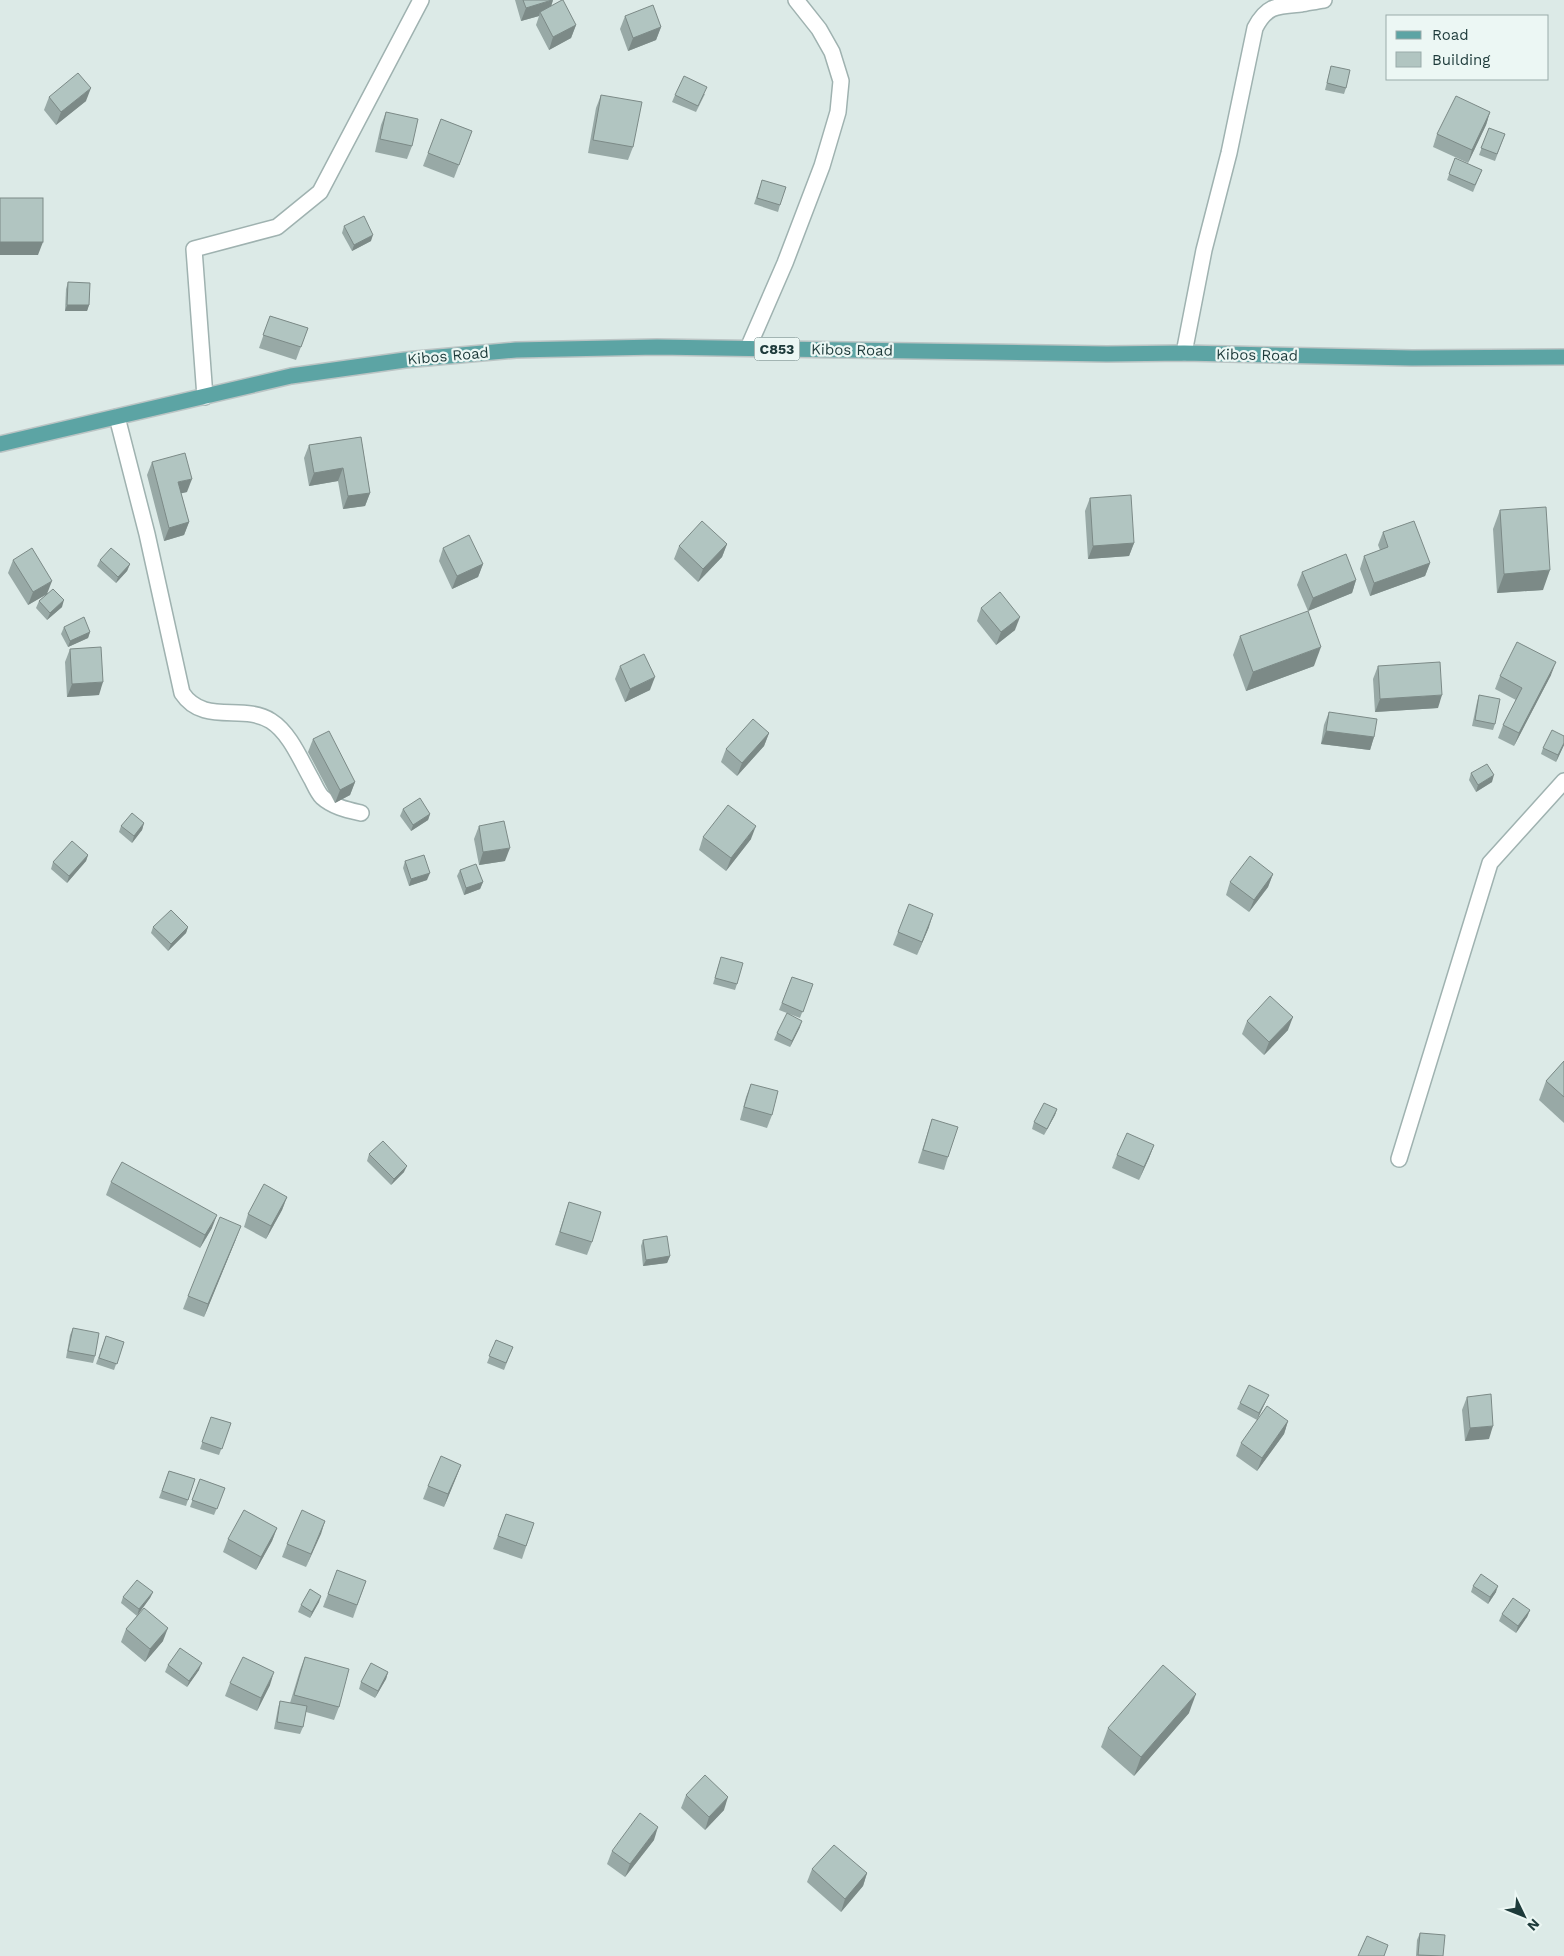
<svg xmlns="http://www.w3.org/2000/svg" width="1564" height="1956" viewBox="0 0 1564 1956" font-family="'Work Sans',sans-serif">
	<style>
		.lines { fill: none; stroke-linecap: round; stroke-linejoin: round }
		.street-casing { stroke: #9fb2b0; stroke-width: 18 }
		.primary-casing { stroke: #bbc4c4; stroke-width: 18 }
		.street { stroke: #fff; stroke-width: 15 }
		.primary { stroke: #5ca4a4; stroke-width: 15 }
		.wall { fill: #98a9a6 }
		.shaded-wall { fill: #7c8a87 }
		.building { fill: #b1c5c1; stroke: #7c8a87 }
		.labels { text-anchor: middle; stroke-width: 4.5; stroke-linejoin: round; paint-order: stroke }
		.shield { fill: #ecf7f4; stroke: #5b7372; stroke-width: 1 }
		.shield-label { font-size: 14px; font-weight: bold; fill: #1d3a3a }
		.street-label { font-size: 15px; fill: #1d3a3a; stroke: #ecf7f4 }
	</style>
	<rect width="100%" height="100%" fill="#dceae7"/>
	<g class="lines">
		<defs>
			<g id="street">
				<polyline points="748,348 785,263 822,166 838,112 841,81 832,52 819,29 796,0"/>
				<path d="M1184,353L1204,250L1229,153L1255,28C1267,5 1277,6 1301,4C1308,3 1316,1 1324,0"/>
				<polyline points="205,397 194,249 277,227 320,192 421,0"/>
				<path d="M117,417L147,534L182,693C204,726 243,703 271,721C290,733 301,761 312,780C315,786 318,793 322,797C333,807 348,810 361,813"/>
				<polyline points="1399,1159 1490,863 1564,781"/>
			</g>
			<polyline id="primary" points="0,444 291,376 405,360 516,350 657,347 1107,354 1184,353 1412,358 1564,357"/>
		</defs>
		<use href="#street" class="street-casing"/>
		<use href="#primary" class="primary-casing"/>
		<use href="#street" class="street"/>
		<use href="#primary" class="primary"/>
	</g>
	<g class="wall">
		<polygon points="515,0 553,0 551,6 576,25 571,38 549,50 536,25 539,16 521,21"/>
		<polygon points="625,16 661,27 656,40 628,51 620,29"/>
		<polygon points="1331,66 1346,88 1344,94 1325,90"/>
		<polygon points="705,94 696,112 672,102 675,95"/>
		<polygon points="601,95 633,147 628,160 588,153 596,108"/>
		<polygon points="49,97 86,101 56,125 44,110"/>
		<polygon points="386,112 412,146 407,159 375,152 381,125"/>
		<polygon points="1490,112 1486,125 1468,163 1433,147 1437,134"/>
		<polygon points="441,119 472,131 454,178 423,166"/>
		<polygon points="1489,128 1505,134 1495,161 1479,155"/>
		<polygon points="1455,158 1482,170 1473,192 1447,180"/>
		<polygon points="760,186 780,205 778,212 754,204"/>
		<polygon points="344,226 371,241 352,251 342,233"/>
		<polygon points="68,282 89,305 87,311 65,311 66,289"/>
		<polygon points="270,316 308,328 296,360 259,348"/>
		<polygon points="361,437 370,493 365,506 343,509 338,481 309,486 304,458 309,445"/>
		<polygon points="152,462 187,492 181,493 189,522 184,535 164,541 147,475"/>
		<polygon points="1090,498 1134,543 1129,556 1088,559 1085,511"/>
		<polygon points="1500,510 1543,590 1497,593 1493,529"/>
		<polygon points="1383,532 1430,563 1425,576 1370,596 1360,569 1364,556 1380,550 1378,545"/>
		<polygon points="727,544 722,557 698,582 674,559 679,546"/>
		<polygon points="443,548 483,564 478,577 452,589 439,561"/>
		<polygon points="13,560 62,607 47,620 36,608 39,601 47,594 28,605 8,573"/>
		<polygon points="100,560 130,564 127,571 116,583 97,566"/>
		<polygon points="1302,572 1356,580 1352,593 1308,611 1297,585"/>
		<polygon points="981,608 1015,630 996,645 977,621"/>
		<polygon points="64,627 90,632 88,638 68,647 61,634"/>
		<polygon points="1240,636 1314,666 1246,691 1233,655"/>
		<polygon points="70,649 99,695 67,697 65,662"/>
		<polygon points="620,666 650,690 625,702 615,679"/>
		<polygon points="1378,666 1438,708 1375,712 1373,679"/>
		<polygon points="1551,675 1514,746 1498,738 1503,725 1516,700 1495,689 1500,676"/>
		<polygon points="1479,695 1495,724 1493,730 1472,726 1477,702"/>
		<polygon points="1329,712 1374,737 1370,750 1321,744 1324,725"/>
		<polygon points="769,733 764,746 737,776 721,762 726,749"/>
		<polygon points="313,739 355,782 350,795 335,803 308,752"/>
		<polygon points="1564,745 1556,762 1541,754 1543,748"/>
		<polygon points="1471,773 1492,782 1476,792 1469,780"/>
		<polygon points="403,809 430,814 428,820 411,831 400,816"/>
		<polygon points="144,823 142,830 132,843 119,832 121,826"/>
		<polygon points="479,826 505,861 479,865 474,839"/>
		<polygon points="703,837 751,839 726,871 699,850"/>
		<polygon points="88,855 86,861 67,883 51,869 53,862"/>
		<polygon points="405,861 427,880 409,886 403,868"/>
		<polygon points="460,870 483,882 480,889 464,895 457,876"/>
		<polygon points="1273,874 1268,887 1249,912 1226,895 1230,882"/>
		<polygon points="153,927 188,927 186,933 168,951 151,933"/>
		<polygon points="929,927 917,955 893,945 898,932"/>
		<polygon points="721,957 737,984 735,990 713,984"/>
		<polygon points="792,977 813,984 800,1018 779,1010"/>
		<polygon points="1247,1021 1288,1030 1264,1055 1242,1034"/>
		<polygon points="800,1027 790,1047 774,1040 777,1033"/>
		<polygon points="1564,1061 1564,1123 1539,1100 1546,1081"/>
		<polygon points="751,1084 772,1115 767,1128 740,1120 746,1097"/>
		<polygon points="1057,1109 1055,1115 1044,1135 1032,1129 1034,1122"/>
		<polygon points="932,1119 948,1157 944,1170 918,1163"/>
		<polygon points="1154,1145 1149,1158 1139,1180 1112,1168 1117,1155"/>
		<polygon points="369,1154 404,1172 391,1185 367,1161"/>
		<polygon points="111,1182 212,1228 200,1248 106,1195"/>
		<polygon points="287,1197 282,1210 266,1239 244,1227 248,1214"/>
		<polygon points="569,1202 592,1242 587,1255 555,1245"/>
		<polygon points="236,1239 204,1317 183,1309 188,1296"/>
		<polygon points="643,1240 670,1256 667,1263 643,1266 641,1246"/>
		<polygon points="73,1328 95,1356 93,1363 66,1358 70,1335"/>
		<polygon points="106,1336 124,1342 114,1370 96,1364"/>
		<polygon points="496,1340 513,1347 504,1370 487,1363"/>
		<polygon points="1467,1397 1489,1439 1465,1441 1462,1410"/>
		<polygon points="1266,1401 1257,1420 1237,1409 1240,1403"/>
		<polygon points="211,1417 231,1423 219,1455 200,1449"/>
		<polygon points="1288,1421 1284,1434 1257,1471 1236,1456 1241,1443"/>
		<polygon points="461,1465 444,1507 423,1499 428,1486"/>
		<polygon points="169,1471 195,1479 186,1506 159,1498"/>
		<polygon points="200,1479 225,1488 214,1515 190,1507"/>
		<polygon points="506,1514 534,1523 522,1559 493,1549"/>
		<polygon points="325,1521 306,1567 282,1557 287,1544"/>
		<polygon points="277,1528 272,1541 256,1570 223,1552 228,1539"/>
		<polygon points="337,1570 366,1581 353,1618 323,1607"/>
		<polygon points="1473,1586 1496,1592 1488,1604 1471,1592"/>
		<polygon points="153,1592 150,1598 137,1615 163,1641 145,1662 121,1642 126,1629 137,1616 121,1603 123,1597"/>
		<polygon points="321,1596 319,1602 310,1618 298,1612 301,1605"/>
		<polygon points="1530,1610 1527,1617 1516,1633 1499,1621 1502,1614"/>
		<polygon points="305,1657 339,1707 334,1720 306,1712 303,1727 300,1734 274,1729 278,1708 280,1701 290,1703 300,1670"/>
		<polygon points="168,1665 199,1670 187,1687 165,1672"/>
		<polygon points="388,1672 386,1679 375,1698 359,1689 361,1682"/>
		<polygon points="230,1683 270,1685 257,1711 225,1696"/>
		<polygon points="1189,1713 1134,1776 1101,1747 1108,1728"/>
		<polygon points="686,1795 724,1810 705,1830 681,1808"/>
		<polygon points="654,1840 625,1877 607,1864 612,1851"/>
		<polygon points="812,1869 867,1873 863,1886 841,1912 807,1882"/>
		<polygon points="1420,1933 1443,1956 1416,1956 1417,1940"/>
	</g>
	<g class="shaded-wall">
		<polygon points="553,0 549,13 540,12 539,16 521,21 526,8"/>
		<polygon points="576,25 571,38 549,50 553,37"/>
		<polygon points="661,27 656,40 628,51 633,38"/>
		<polygon points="91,88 86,101 56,125 61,112"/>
		<polygon points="1490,112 1486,125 1468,163 1472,150"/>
		<polygon points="373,235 371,241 352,251 354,245"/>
		<polygon points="0,242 43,242 38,255 0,255"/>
		<polygon points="67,305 89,305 87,311 65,311"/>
		<polygon points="343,468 338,481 309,486 314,473"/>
		<polygon points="192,479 187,492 174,495 178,482"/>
		<polygon points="370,493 365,506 343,509 348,496"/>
		<polygon points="189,522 184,535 164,541 169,528"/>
		<polygon points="1134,543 1129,556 1088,559 1093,546"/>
		<polygon points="727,544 722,557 698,582 703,569"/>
		<polygon points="1430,563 1425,576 1370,596 1374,583"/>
		<polygon points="130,564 127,571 116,583 118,577"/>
		<polygon points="483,564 478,577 452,589 457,576"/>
		<polygon points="1550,570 1543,590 1497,593 1504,574"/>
		<polygon points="1356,580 1352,593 1308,611 1313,598"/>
		<polygon points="52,581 47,594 28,605 33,592"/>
		<polygon points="64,600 62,607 47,620 50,613"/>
		<polygon points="1020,617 1015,630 996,645 1001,632"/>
		<polygon points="90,632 88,638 68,647 70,641"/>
		<polygon points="1321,647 1314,666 1246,691 1253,672"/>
		<polygon points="1556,662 1551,675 1514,746 1519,733"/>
		<polygon points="655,677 650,690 625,702 630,689"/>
		<polygon points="103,682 99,695 67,697 72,684"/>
		<polygon points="1442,695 1438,708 1375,712 1380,699"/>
		<polygon points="1326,731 1374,737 1370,750 1321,744"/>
		<polygon points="769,733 764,746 737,776 742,763"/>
		<polygon points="1564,743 1564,745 1556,762 1558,755"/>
		<polygon points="1494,775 1492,782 1476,792 1478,785"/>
		<polygon points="355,782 350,795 335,803 340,790"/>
		<polygon points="430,814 428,820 411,831 413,825"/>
		<polygon points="144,823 142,830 132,843 134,836"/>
		<polygon points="756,826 751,839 726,871 731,858"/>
		<polygon points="510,848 505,861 479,865 483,852"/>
		<polygon points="88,855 86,861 67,883 69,876"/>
		<polygon points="430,873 427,880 409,886 411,879"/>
		<polygon points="1273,874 1268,887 1249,912 1254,900"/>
		<polygon points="483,882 480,889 464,895 466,888"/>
		<polygon points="933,914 929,927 917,955 922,942"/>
		<polygon points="188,927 186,933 168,951 171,944"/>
		<polygon points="1293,1017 1288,1030 1264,1055 1269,1042"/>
		<polygon points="802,1021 800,1027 790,1047 792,1041"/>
		<polygon points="1057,1109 1055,1115 1044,1135"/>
		<polygon points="1154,1145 1149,1158 1139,1180 1144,1167"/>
		<polygon points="407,1166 404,1172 391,1185 394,1179"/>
		<polygon points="287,1197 282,1210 266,1239 271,1226"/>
		<polygon points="217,1215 212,1228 200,1248 205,1235"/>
		<polygon points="241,1226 236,1239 204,1317 208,1304"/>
		<polygon points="670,1256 667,1263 643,1266 646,1260"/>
		<polygon points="1269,1395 1266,1401 1257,1420 1259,1413"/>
		<polygon points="1288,1421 1284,1434 1257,1471 1262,1458"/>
		<polygon points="1493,1426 1489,1439 1465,1441 1470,1428"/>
		<polygon points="461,1465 456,1478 444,1507 448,1494"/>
		<polygon points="325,1521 321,1534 306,1567 311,1554"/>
		<polygon points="277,1528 272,1541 256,1570 261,1557"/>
		<polygon points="1498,1586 1496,1592 1488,1604 1490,1597"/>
		<polygon points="153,1592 150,1598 137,1616 139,1609"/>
		<polygon points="321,1596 319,1602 310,1618 312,1612"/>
		<polygon points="1530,1610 1527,1617 1516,1633 1518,1626"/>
		<polygon points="168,1628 163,1641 145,1662 150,1649"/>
		<polygon points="202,1663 199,1670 187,1687 189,1681"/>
		<polygon points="274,1672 270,1685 257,1711 261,1698"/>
		<polygon points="388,1672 386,1679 375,1698 378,1691"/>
		<polygon points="1196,1694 1189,1713 1134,1776 1141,1757"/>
		<polygon points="728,1797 724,1810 705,1830 709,1817"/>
		<polygon points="658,1827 654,1840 625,1877 630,1864"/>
		<polygon points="867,1873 863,1886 841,1912 845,1899"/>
	</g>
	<g class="building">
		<polygon points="523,0 552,0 526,8"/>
		<polygon points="562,0 563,0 576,25 553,37 540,12"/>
		<polygon points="653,5 661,27 633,38 625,16"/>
		<polygon points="1331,66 1350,70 1346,88 1327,83"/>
		<polygon points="78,73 91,88 61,112 49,97"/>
		<polygon points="684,76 707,87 698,106 675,95"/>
		<polygon points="601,95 642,102 633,147 593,140"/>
		<polygon points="1456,96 1490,112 1472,150 1437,134"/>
		<polygon points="386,112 418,119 412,146 380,139"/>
		<polygon points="441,119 472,131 459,165 428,153"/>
		<polygon points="1489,128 1505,134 1497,154 1481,148"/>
		<polygon points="1455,158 1482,170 1475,185 1449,174"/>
		<polygon points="762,180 786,187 780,205 757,198"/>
		<rect x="0" y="198" width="43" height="44"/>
		<polygon points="364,216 373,235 354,245 344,226"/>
		<polygon points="68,282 90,283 89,305 67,305"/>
		<polygon points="270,316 308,328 301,347 263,335"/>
		<polygon points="361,437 370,493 348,496 343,468 314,473 309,445"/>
		<polygon points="185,453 192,479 178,482 189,522 169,528 152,462"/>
		<polygon points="1131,495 1134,543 1093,546 1090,498"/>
		<polygon points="1546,507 1550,570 1504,574 1500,510"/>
		<polygon points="702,521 727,544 703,569 679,546"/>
		<polygon points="1414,521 1430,563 1374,583 1364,556 1388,547 1383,532"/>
		<polygon points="469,535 483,564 457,576 443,548"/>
		<polygon points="32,548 52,581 33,592 13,560"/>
		<polygon points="111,548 130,564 118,577 100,560"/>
		<polygon points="1346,554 1356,580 1313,598 1302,572"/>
		<polygon points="53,589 64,600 50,613 39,601"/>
		<polygon points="1000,592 1020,617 1001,632 981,608"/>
		<polygon points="1308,611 1321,647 1253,672 1240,636"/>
		<polygon points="84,617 90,632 70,641 64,627"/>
		<polygon points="1517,642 1556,662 1519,733 1503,725 1522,688 1500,676"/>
		<polygon points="101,647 103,682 72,684 70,649"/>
		<polygon points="644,654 655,677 630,689 620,666"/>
		<polygon points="1440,662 1442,695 1380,699 1378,666"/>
		<polygon points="1479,695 1500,699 1495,724 1475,720"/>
		<polygon points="1329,712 1377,719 1374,737 1326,731"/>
		<polygon points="753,719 769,733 742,763 726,749"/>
		<polygon points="1552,730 1564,736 1564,743 1558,755 1543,748"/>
		<polygon points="329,731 355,782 340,790 313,739"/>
		<polygon points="1487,764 1494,775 1478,785 1471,773"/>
		<polygon points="420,798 430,814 413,825 403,809"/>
		<polygon points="728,805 756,826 731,858 703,837"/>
		<polygon points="132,813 144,823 134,836 121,826"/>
		<polygon points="504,821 510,848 483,852 479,826"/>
		<polygon points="72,841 88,855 69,876 53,862"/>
		<polygon points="424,855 430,873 411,879 405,861"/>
		<polygon points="1250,856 1273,874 1254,900 1230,882"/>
		<polygon points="476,864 483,882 466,888 460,870"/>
		<polygon points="909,904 933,914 922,942 898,932"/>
		<polygon points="171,910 188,927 171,944 153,927"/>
		<polygon points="721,957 743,963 737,984 715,978"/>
		<polygon points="792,977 813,984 803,1012 782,1003"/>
		<polygon points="1270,996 1293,1017 1269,1042 1247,1021"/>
		<polygon points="787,1013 802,1021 792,1041 777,1033"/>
		<polygon points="1564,1061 1564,1097 1546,1081"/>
		<polygon points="751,1084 778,1091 772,1115 744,1107"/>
		<polygon points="1044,1103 1057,1109 1047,1129 1034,1122"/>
		<polygon points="932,1119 958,1127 948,1157 923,1150"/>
		<polygon points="1127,1133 1154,1145 1144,1167 1117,1155"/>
		<polygon points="383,1141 407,1166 394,1179 369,1154"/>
		<polygon points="122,1162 217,1215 205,1235 111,1182"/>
		<polygon points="264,1184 287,1197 271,1226 248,1214"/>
		<polygon points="569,1202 601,1212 592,1242 560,1232"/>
		<polygon points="220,1217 241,1226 208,1304 188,1296"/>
		<polygon points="667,1236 670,1256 646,1260 643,1240"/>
		<polygon points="73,1328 99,1333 95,1356 68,1351"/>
		<polygon points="106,1336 124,1342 117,1364 99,1358"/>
		<polygon points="496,1340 513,1347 506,1363 489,1356"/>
		<polygon points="1249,1385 1269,1395 1259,1413 1240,1403"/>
		<polygon points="1491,1394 1493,1426 1470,1428 1467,1397"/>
		<polygon points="1267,1406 1288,1421 1262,1458 1241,1443"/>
		<polygon points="211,1417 231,1423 222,1449 202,1442"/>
		<polygon points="441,1456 461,1465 448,1494 428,1486"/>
		<polygon points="169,1471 195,1479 188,1500 162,1491"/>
		<polygon points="200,1479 225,1488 217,1509 192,1500"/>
		<polygon points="244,1510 277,1528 261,1557 228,1539"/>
		<polygon points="302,1510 325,1521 311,1554 287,1544"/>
		<polygon points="506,1514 534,1523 526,1546 498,1536"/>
		<polygon points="337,1570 366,1581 357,1605 328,1594"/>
		<polygon points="1481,1574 1498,1586 1490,1597 1473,1586"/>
		<polygon points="137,1580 153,1592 139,1609 123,1597"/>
		<polygon points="310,1589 321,1596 312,1612 301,1605"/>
		<polygon points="1513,1598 1530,1610 1518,1626 1502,1614"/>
		<polygon points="144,1608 168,1628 150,1649 126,1629"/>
		<polygon points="180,1648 202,1663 189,1681 168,1665"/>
		<polygon points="243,1657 274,1672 261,1698 230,1683"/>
		<polygon points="305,1657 349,1669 339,1707 294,1695"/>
		<polygon points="371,1663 388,1672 378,1691 361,1682"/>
		<polygon points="1163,1665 1196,1694 1141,1757 1108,1728"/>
		<polygon points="280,1701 307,1706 303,1727 277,1722"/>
		<polygon points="705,1775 728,1797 709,1817 686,1795"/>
		<polygon points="640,1813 658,1827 630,1864 612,1851"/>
		<polygon points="834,1845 867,1873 845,1899 812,1869"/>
		<polygon points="1420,1933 1445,1935 1443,1956 1418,1955"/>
		<polygon points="1367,1936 1388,1945 1384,1956 1358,1956"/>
	</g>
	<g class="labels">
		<rect class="shield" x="754.5" y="337.5" width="45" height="23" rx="4"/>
		<g class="shield-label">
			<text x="777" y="354">C853</text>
		</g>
		<g class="street-label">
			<text transform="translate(852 350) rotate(1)" y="5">Kibos Road</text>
			<text transform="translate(1257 355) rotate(1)" y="5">Kibos Road</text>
			<text transform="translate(448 356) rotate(-5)" y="5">Kibos Road</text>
		</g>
	</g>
	<rect x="1386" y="15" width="162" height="65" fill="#ecf7f4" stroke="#99abaa"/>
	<rect x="1396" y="31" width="25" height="8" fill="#5ca4a4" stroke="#99abaa"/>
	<text x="1432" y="40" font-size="15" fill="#1d3a3a">Road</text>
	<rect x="1396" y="52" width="25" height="15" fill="#b1c5c1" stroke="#99abaa"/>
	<text x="1432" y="65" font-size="15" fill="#1d3a3a">Building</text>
	<g transform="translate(1524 1916) rotate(133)" stroke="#ecf7f4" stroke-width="4" paint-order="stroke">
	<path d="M0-4L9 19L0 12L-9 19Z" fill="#1d3a3a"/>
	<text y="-8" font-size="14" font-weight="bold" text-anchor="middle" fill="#1d3a3a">N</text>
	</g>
</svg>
